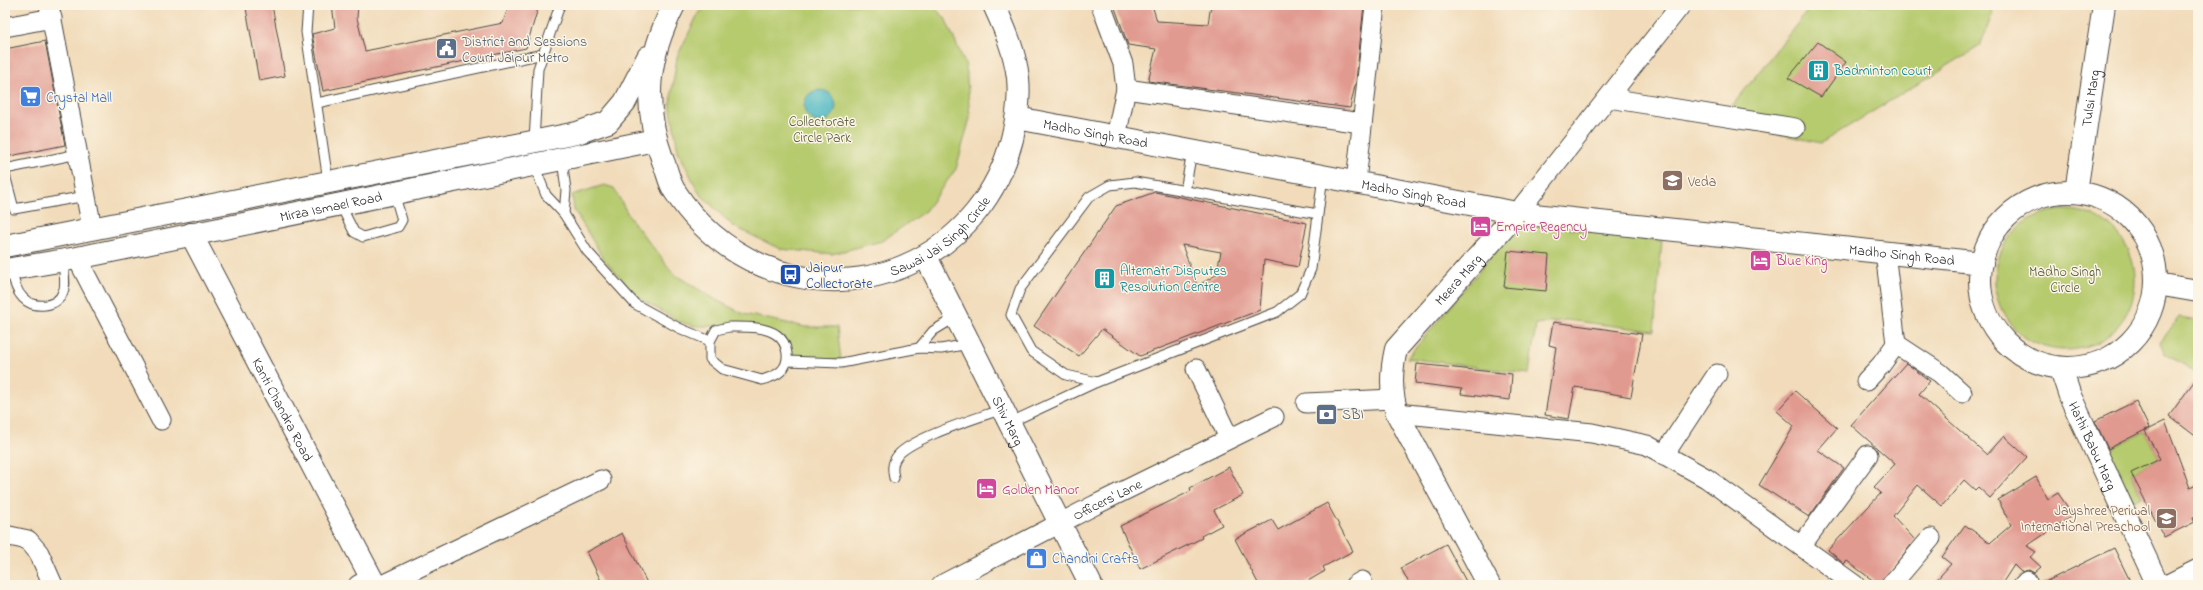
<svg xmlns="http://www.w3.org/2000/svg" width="2203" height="590" viewBox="0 0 2203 590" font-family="'Indie Flower',sans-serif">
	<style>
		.green { fill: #b6ca6e; stroke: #707a4c }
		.water { fill: #49b7c3; stroke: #3a7177 }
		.building { fill: #e19a90; fill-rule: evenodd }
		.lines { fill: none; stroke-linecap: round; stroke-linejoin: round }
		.lane-casing { stroke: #494540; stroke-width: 11 }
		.street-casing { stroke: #494540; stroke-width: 21 }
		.secondary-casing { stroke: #494540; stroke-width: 24 }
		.primary-casing { stroke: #494540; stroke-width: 24 }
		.lane { stroke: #fff; stroke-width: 9 }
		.street { stroke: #fff; stroke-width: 19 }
		.secondary { stroke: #fff; stroke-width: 22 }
		.primary { stroke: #fff; stroke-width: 22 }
		.labels { text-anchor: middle; stroke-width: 3; stroke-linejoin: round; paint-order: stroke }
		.service-label { font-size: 14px; fill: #4e5e75; stroke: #fcf5e5; text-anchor: start }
		.culture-label { font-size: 14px; fill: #0d838f; stroke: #fcf5e5; text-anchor: start }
		.shop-label { font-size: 14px; fill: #366cbe; stroke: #fcf5e5; text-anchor: start }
		.street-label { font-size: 14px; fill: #2b2b2b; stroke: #fcf5e5 }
		.park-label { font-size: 14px; fill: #555b3f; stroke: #fcf5e5 }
		.education-label { font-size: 14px; fill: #785e54; stroke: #fcf5e5; text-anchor: start }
		.hotel-label { font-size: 14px; fill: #b23c85; stroke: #fcf5e5; text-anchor: start }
		.transit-label { font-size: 14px; fill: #164399; stroke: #fcf5e5; text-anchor: start }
	</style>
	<rect width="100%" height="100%" fill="#fcf5e5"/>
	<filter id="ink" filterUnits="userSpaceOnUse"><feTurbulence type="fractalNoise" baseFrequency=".025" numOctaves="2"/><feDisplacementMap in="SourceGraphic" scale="8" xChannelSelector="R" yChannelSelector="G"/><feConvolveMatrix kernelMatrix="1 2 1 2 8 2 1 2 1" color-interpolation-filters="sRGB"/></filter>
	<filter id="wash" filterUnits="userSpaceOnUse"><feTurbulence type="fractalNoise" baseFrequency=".012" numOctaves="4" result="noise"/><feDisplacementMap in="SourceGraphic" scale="16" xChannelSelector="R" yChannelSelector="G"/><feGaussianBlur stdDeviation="0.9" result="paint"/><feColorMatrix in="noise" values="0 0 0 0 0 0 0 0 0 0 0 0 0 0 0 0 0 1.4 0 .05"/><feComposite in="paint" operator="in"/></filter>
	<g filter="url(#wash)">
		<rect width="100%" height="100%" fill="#f1dbba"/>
		<g class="green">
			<polygon points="708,5 932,5 945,18 966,66 970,118 956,169 925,211 882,241 832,254 780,249 733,226 699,193 678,151 670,104 677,57 698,14"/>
			<polygon points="1812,5 1993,5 1992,15 1980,46 1821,143 1720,121"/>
			<polygon points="604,185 614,188 630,218 674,274 716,300 744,314 806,327 837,327 841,360 802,362 778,337 735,326 694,326 678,321 639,298 605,261 574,210 572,195"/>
			<circle cx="2065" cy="280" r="70"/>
			<polygon points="1521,221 1662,241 1654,331 1566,320 1536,324 1529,374 1407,358"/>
			<polygon points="2179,317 2198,320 2198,373 2165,354 2160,343"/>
			<polygon points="2145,431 2160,459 2131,473 2142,497 2128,502 2105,451"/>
		</g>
		<circle class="water" cx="820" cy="106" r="16"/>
		<g id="blocks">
			<g class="building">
				<polygon points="262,5 272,5 285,76 259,81 246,8"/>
				<polygon points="332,5 358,5 357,18 365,51 503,23 509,5 539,5 526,48 323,91 312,34 335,28"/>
				<polygon points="1114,5 1152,5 1157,21 1208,24 1211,5 1364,5 1356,81 1350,108 1148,81 1156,49 1128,45"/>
				<polygon points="45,41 65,145 5,157 5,49"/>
				<polygon points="1818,42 1846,62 1821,97 1788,78"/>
				<path d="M1155,192L1307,223L1298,267L1264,260L1260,310L1140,356L1102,329L1079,356L1034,326L1116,206ZM1182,245L1221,252L1216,275L1197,286Z"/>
				<polygon points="1508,251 1549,255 1546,291 1504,287"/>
				<polygon points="1553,322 1642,334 1631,397 1575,387 1569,419 1545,415 1556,347 1549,345"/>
				<polygon points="1906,363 1930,381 1919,394 1987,455 2004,436 2027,457 1990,498 1978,487 1975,490 1964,480 1942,506 1918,485 1893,516 1915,540 1879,585 1847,561 1844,564 1828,550 1881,493 1874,487 1895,464 1851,425"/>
				<polygon points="1417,364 1512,374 1510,400 1461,394 1462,389 1415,383"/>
				<polygon points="2198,376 2198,438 2169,416"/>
				<polygon points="1795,391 1837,428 1818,450 1844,468 1809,517 1759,485 1794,426 1777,411"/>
				<polygon points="2136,401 2149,428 2108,449 2095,421"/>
				<polygon points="2165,421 2190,488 2198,484 2198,515 2193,517 2195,522 2164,537 2131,473 2160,459 2145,431"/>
				<polygon points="1229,467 1243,495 1214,510 1222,525 1201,536 1202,538 1140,569 1120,526 1191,491 1190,488"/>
				<polygon points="2036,477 2048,499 2058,493 2073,515 2027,546 2036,552 2030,557 2041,567 2034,573 2029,570 2021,572 2014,565 2001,585 1932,585 1951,564 1942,557 1965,525 1990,543 2011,525 1998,500"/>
				<polygon points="1327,503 1353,551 1323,567 1325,571 1301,585 1259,585 1235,539 1272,520 1278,530"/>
				<polygon points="622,533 648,585 603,585 587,552"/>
				<polygon points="1446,544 1468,585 1410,585 1401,568"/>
				<polygon points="2114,548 2132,585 2039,585"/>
			</g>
		</g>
	</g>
	<g filter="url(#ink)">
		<use href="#blocks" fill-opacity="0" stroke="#494540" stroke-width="1"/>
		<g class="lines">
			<defs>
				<g id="lane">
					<polyline points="308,5 306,32 328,181"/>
					<polyline points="317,103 543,54"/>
					<polyline points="534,142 538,69 560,5"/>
					<polyline points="562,159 566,190 564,214"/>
					<polyline points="534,165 546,195 564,214 587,251 635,304 679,328 710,341"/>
					<polyline points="5,169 78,154"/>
					<polyline points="5,175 14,209 86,196"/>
					<polyline points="1185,191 1192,151"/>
					<polyline points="340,204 354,232 363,237 398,227 402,220 394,193"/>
					<polyline points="1318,214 1135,182 1110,185 1089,197 1020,289 1011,315 1031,351 1066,375 1097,382 1277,312 1300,294 1311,269 1323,176"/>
					<path d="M12,269C13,278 16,291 23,298C34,309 57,308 63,292C67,284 63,270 63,261"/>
					<path d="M729,327C744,327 765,326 777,335C788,343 791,362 781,371C776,376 769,378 762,380L722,369L710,359V341L716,330Z"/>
					<polyline points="919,348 933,331 956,317"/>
					<polyline points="787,361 841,363 919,348 941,349 969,344"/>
					<polyline points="1009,423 1097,382"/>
					<path d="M894,478C892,469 892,462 898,455C914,437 978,418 1002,409"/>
				</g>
				<g id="street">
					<polyline points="49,5 92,228"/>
					<polyline points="1101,5 1123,64 1126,89 1116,137"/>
					<polyline points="5,27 52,18"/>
					<polyline points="1126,89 1361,123"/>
					<polyline points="1609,98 1795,128"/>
					<polyline points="1356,182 1375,5"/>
					<polyline points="1517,213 1681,5"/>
					<polyline points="1885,252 1896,344 1940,373 1962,393"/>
					<polyline points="77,258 161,420"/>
					<polyline points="1196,369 1229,438"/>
					<polyline points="1866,381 1881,365 1896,344"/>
					<polyline points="1306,403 1393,399"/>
					<polyline points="1397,413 1592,433 1647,445 1706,478 1855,585"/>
					<polyline points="1664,455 1717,374"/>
					<polyline points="5,535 28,540 39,553 53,585"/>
					<polyline points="1801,546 1868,455"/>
					<polyline points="358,585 371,578"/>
					<polyline points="382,585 601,480"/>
					<path id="s1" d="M941,585L1095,505L1274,417"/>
					<polyline points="1355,585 1362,581"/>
					<polyline points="1891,585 1931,538"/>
					<polyline points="2023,585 2027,581"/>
					<polyline points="2166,585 2198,569"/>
				</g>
				<g id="secondary">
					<path id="s2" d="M1017,118L1517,213L1982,263"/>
					<circle cx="2068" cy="280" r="88"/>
					<path id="s3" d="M2076,192L2104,5"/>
					<path id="s4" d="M191,234L375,585"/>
					<path id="s5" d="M926,257L1091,585"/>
					<polyline points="2157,284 2198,291"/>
					<path id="s6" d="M2061,369L2070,396L2158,585"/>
					<path id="s7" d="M1489,585L1397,413C1390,390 1391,371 1396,349L1517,213"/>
				</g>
				<g id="primary">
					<path id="s8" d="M674,5C647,58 642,104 663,161C667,170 669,182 674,190C695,223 725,249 761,265C866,310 984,251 1012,139C1017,119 1020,98 1018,78C1015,52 1005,29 994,5"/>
					<polyline points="5,246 577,133 608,122 625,102 648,57"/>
					<path id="s9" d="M5,270L77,258L655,140"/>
				</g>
			</defs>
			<use href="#lane" class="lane-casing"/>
			<use href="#street" class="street-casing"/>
			<use href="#secondary" class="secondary-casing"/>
			<use href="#primary" class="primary-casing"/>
			<use href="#lane" class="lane"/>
			<use href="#street" class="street"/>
			<use href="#secondary" class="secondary"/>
			<use href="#primary" class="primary"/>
		</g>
	</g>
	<defs>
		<symbol id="civic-square" viewBox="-11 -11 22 22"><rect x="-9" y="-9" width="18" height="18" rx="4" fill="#5c6f8a" stroke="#fcf5e5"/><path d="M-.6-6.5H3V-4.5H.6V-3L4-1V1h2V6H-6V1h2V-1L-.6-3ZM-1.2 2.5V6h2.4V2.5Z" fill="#fff"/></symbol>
		<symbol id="building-square" viewBox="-11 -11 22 22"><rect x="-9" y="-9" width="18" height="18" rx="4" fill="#0f9aa8" stroke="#fcf5e5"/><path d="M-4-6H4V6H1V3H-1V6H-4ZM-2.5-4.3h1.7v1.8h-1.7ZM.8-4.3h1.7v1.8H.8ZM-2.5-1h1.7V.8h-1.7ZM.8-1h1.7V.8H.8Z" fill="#fff"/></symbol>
		<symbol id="supermarket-square" viewBox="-11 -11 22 22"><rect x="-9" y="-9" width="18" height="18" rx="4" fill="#3f7fe0" stroke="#fcf5e5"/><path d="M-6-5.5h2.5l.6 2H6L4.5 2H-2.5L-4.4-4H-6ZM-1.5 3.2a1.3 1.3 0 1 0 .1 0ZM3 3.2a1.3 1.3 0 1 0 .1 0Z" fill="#fff"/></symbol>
		<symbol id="school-square" viewBox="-11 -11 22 22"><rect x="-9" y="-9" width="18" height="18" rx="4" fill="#8d6e63" stroke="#fcf5e5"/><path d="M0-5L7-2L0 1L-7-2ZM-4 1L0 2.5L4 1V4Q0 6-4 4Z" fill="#fff"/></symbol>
		<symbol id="hotel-square" viewBox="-11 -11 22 22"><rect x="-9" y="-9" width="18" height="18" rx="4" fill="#d1479c" stroke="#fcf5e5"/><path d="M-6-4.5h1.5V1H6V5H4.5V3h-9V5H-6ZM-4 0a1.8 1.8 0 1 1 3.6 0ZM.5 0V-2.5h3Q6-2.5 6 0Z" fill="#fff"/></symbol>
		<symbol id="bus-square" viewBox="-11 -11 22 22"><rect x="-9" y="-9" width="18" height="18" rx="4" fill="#1a4fb4" stroke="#fcf5e5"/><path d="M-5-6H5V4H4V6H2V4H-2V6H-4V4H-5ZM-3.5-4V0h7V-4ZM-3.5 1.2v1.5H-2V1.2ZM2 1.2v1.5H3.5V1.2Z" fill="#fff"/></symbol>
		<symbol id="bank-square" viewBox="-11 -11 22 22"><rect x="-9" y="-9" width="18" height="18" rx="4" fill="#5c6f8a" stroke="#fcf5e5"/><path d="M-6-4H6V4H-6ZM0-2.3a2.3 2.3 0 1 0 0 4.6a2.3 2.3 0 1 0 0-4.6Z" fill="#fff"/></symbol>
		<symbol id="shop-square" viewBox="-11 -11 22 22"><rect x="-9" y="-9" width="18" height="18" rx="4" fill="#3f7fe0" stroke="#fcf5e5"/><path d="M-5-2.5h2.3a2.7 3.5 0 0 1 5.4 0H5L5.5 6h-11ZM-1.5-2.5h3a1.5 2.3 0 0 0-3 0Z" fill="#fff"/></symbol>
	</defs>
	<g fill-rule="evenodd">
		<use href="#civic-square" x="434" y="36" width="25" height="25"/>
		<use href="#building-square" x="1806" y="58" width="25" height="25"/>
		<use href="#supermarket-square" x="18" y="84" width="25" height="25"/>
		<use href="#school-square" x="1660" y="168" width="25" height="25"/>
		<use href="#hotel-square" x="1468" y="214" width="25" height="25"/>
		<use href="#hotel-square" x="1748" y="248" width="25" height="25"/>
		<use href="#bus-square" x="778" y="262" width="25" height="25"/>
		<use href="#building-square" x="1092" y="266" width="25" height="25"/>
		<use href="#bank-square" x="1314" y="402" width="25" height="25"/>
		<use href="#hotel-square" x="974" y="476" width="25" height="25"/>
		<use href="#school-square" x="2154" y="506" width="25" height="25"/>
		<use href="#shop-square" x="1024" y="546" width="25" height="25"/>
	</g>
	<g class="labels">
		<g class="service-label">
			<text x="462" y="46">District and Sessions<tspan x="462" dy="16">Court Jaipur Metro</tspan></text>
			<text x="1342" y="419">SBI</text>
		</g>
		<g class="culture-label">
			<text x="1834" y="75">Badminton court</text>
			<text x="1120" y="275">Alternatr Disputes<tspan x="1120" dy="16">Resolution Centre</tspan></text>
		</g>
		<g class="shop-label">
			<text x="46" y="102">Crystal Mall</text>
			<text x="1052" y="563">Chandni Crafts</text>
		</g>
		<g class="street-label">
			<text dy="5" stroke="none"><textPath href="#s3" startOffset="95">Tulsi Marg</textPath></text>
			<text dy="5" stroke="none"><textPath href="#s2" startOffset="80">Madho Singh Road</textPath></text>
			<text dy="5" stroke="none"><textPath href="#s2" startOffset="404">Madho Singh Road</textPath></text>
			<text dy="5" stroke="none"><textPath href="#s9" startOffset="332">Mirza Ismael Road</textPath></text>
			<text dy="5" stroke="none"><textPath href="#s8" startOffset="503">Sawai Jai Singh Circle</textPath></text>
			<text dy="5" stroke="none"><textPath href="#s2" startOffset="896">Madho Singh Road</textPath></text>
			<text dy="5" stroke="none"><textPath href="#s7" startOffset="353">Meera Marg</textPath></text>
			<text dy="5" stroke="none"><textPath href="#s4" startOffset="198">Kanti Chandra Road</textPath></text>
			<text dy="5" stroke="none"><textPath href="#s5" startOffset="183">Shiv Marg</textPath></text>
			<text dy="5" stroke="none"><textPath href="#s6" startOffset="83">Hathi Babu Marg</textPath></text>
			<text dy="5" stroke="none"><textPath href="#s1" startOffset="187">Officers' Lane</textPath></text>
		</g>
		<g class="park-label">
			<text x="822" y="126">Collectorate<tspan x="822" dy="16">Circle Park</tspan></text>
			<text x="2065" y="276">Madho Singh<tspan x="2065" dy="16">Circle</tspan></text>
		</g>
		<g class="education-label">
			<text x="1688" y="186">Veda</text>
			<text x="2150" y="515" text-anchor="end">Jayshree Periwal<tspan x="2150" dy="16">International Preschool</tspan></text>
		</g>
		<g class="hotel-label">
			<text x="1496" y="231">Empire Regency</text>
			<text x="1776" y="265">Blue King</text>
			<text x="1002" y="494">Golden Manor</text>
		</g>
		<g class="transit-label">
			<text x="806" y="272">Jaipur<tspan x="806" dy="16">Collectorate</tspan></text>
		</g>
	</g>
	<rect width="2203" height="590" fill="none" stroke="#fcf5e5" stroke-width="20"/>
</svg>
